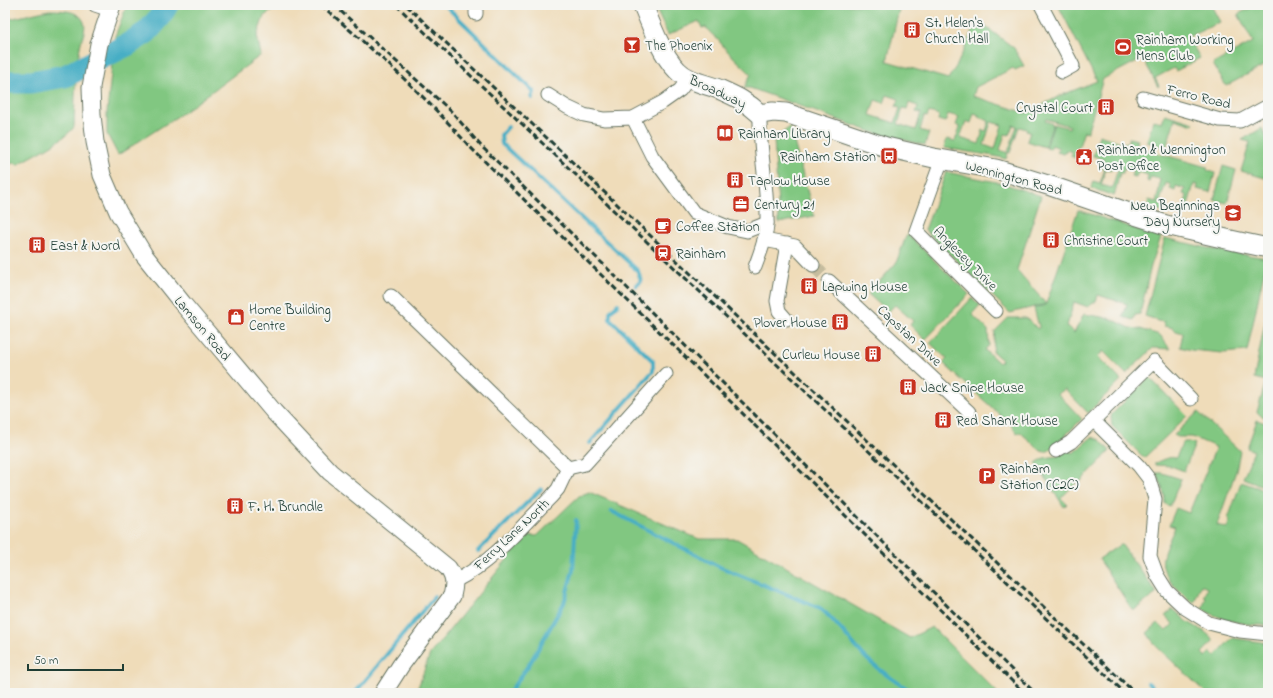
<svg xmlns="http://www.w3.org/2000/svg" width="1273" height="698" viewBox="0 0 1273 698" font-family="'Indie Flower',sans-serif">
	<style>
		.green { fill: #81c781; stroke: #50825a; fill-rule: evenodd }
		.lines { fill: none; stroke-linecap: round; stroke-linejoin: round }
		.stream { stroke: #46aec5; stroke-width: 4 }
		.river { stroke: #46aec5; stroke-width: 23 }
		.minor-tunnel { stroke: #c5bc9e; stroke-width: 13; stroke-dasharray: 13 6; stroke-linecap: butt }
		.minor-casing { stroke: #687563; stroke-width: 15 }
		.tertiary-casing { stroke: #687563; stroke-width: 19 }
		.secondary-casing { stroke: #687563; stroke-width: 21 }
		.minor { stroke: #fff; stroke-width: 13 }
		.tertiary { stroke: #fff; stroke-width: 17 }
		.secondary { stroke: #fff; stroke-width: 19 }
		.rail { stroke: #1f3d34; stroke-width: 3; stroke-dasharray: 6 3; stroke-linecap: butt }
		.labels { text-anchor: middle; stroke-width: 4; stroke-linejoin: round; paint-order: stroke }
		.poi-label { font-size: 14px; fill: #1f3d34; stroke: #f6f6f2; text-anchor: start }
		.street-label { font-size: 14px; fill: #1f3d34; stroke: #f6f6f2 }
	</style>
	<rect width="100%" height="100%" fill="#f6f6f2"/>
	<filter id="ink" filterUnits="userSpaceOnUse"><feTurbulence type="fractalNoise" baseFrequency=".025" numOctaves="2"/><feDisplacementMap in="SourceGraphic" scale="8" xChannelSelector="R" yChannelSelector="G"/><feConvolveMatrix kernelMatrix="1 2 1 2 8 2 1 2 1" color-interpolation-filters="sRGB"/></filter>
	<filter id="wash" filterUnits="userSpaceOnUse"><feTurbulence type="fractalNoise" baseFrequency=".012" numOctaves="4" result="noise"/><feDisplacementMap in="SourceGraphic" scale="16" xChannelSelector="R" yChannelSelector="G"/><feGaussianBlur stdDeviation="0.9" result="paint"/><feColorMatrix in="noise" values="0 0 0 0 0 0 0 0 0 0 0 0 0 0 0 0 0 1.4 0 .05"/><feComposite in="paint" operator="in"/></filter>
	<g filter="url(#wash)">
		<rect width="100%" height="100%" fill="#efdcb9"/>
		<g class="green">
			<polygon points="127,5 281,5 264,16 257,36 261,55 184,112 118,155 107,134 107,112 115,36"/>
			<path d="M654,5H900L887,61L948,79L957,65L977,20L1014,48L1024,66L1015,70L1013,68L976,87L973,96L1026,113L1062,95L1097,81L1058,5H1211L1220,22L1188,37L1200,58L1176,71L1174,68L1155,78L1159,86L1158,87L1143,58L1103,79L1088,130V132L1084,131L1075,158L1071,156L1072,152L1066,150L1064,154L1057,152L1059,148L1052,145L1050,149L1046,148L1054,124L1069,128L1070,126L1046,119L1045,121L1053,124L1045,147L1027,141L1030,132L1026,131L1027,129L1019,127L1010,153L1008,152L1017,126L1013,125L1009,135L1005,134L1000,150L1008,153L1006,159L994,156L944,148L947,139L955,141L960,127L956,125L959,117L948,114L945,122L938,120L939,115L929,112L927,117L924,116L920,130L929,133L925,145L872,132L750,88H744L751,74C740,63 728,53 719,41C714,35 711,35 706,27L702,28L699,21L668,35ZM887,95L899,99L896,107L900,108L895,123L870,115L875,100L884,103ZM909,103L918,106L916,112L921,113L916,130L898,124L903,108L907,109ZM974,113L979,115L978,117L989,121L986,131L983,130L979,144L960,138L966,121L971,123ZM991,122L1002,125L995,149L984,145Z"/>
			<polygon points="1257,5 1268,5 1268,69 1265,65 1226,86 1213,64 1253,42 1238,14"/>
			<path d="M49,10C59,10 78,10 83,20C88,28 81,39 80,47C75,73 75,100 74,127C65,140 32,156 17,165L14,162L5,168V20Z"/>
			<polygon points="1165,114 1194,123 1193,125 1175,119 1166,148 1147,142 1153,120 1162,122"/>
			<polygon points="790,127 814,216 779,223 774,139"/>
			<polygon points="1262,128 1268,139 1268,179 1241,171 1250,142 1242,140"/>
			<path d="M1099,135L1127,144L1129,138L1138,140L1136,147L1207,167V170L1215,173L1210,192L1197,189L1198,185L1194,184L1186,212L1183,211L1186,204L1185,203L1187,195L1183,194L1185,189L1176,186L1175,191L1170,189L1171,185L1166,183L1159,204L1167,206L1165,212L1147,207L1149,200L1156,202L1160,186L1159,185L1160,179L1151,177L1149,182L1147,181L1148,175L1138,172L1136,177L1131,176L1133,171L1124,168L1123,173H1120L1114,196L1091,188L1093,181L1100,183L1105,169L1101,167L1104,159L1093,156ZM1113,164L1119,166L1112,188L1101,185L1106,169L1111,170Z"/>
			<polygon points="1223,166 1236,170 1227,203 1214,200"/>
			<polygon points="946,172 1002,183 1041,196 1017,270 1046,304 1078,210 1161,237 1151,266 1140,314 1135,315 1133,320 1123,317 1127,304 1098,295 1096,301 1088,307 1074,302 1067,326 1074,333 1084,314 1108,318 1116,321 1130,328 1140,329 1160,335 1170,349 1153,348 1126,374 1103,351 1098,357 1121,380 1088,413 1065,389 1058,394 1082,419 1050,450 1045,452 1041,451 1020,432 1017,434 1011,425 943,363 947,359 930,343 972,298 980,305 972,314 988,330 989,345 985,350 999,363 1002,360 993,352 995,331 1008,318 1026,318 1038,329 1039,327 1034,308 1046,305 1046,304 1010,313 925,230"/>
			<polygon points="907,234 969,294 925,340 910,325 913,321 895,305 888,312 868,294 896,263"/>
			<polygon points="1165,238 1216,250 1267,258 1247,351 1223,353 1191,350 1180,347 1183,333 1173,330 1173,328 1164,326 1164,322 1157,321 1157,320 1145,316"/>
			<polygon points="1268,307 1268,418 1261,416 1257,412 1266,381 1254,378"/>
			<polygon points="1149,377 1187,416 1144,458 1112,426 1111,417 1112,414"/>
			<path d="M1198,412L1240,451L1236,471L1217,525L1227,528L1230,520L1228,519L1241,482L1268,491V625C1246,626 1221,620 1202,609L1206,598L1204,597L1207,588L1201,585L1194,603C1181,594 1159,576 1163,557C1165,547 1171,537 1175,527L1169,525L1176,508L1189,513L1216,447L1192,437H1178L1174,435Z"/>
			<polygon points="1257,420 1268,424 1268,488 1243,478 1254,451 1247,448"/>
			<polygon points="1092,437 1100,440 1110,451 1079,483 1077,482 1061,498 1067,504 1064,507 1036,463 1044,458 1058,456 1068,448 1073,453"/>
			<path d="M1184,442H1190L1195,444L1184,471L1171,466L1155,465V463C1162,460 1169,456 1176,458L1182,444Z"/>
			<path d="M1156,473H1162L1181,479L1170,506L1165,504C1165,494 1161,482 1156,473Z"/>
			<polygon points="589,492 699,539 737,539 910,638 932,627 998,693 416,693 430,654 527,535 537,536 579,496"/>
			<polygon points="1121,544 1157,593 1133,611 1099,559"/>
			<polygon points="1173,609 1188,622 1205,632 1214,640 1202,653 1206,657 1210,652 1215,656 1232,638 1268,643 1268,693 1206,693 1156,646 1147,633 1158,623 1166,631 1173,624 1165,616"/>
		</g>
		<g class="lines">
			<g class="stream">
				<polyline points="445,5 534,92 532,98"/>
				<polyline points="508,127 501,135 502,144 638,271 641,281 636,286"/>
				<polyline points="590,443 653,371 653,361 610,319 610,312 618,304"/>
				<path d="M611,511L720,567L820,608C837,622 849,640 864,656C879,671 896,682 914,693"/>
				<polyline points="478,551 541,489"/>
				<polyline points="1148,683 1158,693"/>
				<polyline points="355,693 434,597"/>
				<polyline points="509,693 530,663 564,603 573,570 576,520"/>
			</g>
			<polyline class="river" points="5,82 31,82 65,76 127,45 147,32 160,17 167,5"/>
		</g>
	</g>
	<g filter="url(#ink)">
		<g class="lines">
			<polyline class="minor-tunnel" points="813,265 829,281"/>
			<defs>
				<g id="minor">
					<polyline points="95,5 110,10"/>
					<polyline points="1041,5 1073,66 1062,72"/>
					<polyline points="476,14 476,5"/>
					<polyline points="548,95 567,107 584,115 604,119 633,118 663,102 680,90 689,78"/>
					<polyline points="1143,98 1220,120 1240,121 1268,106"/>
					<polyline points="633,118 652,156 694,213 728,227 747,231 767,223"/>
					<polyline points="942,159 916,231 996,311"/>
					<polyline points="764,240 795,246 813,265"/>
					<path d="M755,267C760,253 767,237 767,222C768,186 759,150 760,114"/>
					<polyline points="829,281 969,412"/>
					<path d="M391,296L568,468L558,489L551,497C521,527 493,562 455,581"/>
					<polyline points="786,319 779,311 777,301 787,244"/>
					<polyline points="1094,421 1139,466 1149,479 1155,499 1150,556 1157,575 1167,591 1185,608 1209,623 1240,631 1268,634"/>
					<polyline points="1056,451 1071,442 1154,361 1191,399"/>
					<polyline points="568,468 585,464 666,374"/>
				</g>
				<path id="tertiary" d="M112,5L99,44L91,87L92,115L95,142L102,175L118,212L144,255L183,304L274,412L330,472L448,568C455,578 455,584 452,596L401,665L383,693"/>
				<path id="secondary" d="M643,5C651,25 662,55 677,70C688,82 707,84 721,90C737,97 747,102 760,114L773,112L786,113L886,147L934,158L996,169L1051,186L1135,215L1166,225L1235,241L1268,248"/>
			</defs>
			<use href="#minor" class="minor-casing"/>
			<use href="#tertiary" class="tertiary-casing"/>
			<use href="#secondary" class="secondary-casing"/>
			<use href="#minor" class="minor"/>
			<use href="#tertiary" class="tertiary"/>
			<use href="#secondary" class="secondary"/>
			<g class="rail">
				<path d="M321,5C372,49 424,94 468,145L713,384L1024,693"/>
				<polyline points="334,5 452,112 481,146 602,263 1035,693"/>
				<polyline points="396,5 1125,693"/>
				<polyline points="406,5 1135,693"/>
			</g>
		</g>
	</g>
	<defs>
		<symbol id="building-square" viewBox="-11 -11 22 22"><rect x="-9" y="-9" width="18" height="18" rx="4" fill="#c8321e" stroke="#f6f6f2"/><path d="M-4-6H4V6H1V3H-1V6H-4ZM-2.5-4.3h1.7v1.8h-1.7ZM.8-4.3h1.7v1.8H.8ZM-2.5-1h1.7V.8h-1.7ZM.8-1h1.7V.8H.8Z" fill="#fff"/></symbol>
		<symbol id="bar-square" viewBox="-11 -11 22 22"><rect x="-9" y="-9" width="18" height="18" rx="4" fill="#c8321e" stroke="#f6f6f2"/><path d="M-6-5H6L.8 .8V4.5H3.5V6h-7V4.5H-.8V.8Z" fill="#fff"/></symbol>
		<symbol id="stadium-square" viewBox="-11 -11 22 22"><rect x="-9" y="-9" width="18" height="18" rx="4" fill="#c8321e" stroke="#f6f6f2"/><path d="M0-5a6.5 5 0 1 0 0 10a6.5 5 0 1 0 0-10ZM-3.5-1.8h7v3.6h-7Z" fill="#fff"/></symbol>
		<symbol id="library-square" viewBox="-11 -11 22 22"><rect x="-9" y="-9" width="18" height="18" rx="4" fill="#c8321e" stroke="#f6f6f2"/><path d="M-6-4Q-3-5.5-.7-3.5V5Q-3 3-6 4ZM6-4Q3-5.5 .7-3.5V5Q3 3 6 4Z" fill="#fff"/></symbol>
		<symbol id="bus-square" viewBox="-11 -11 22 22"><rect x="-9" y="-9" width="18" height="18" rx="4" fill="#c8321e" stroke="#f6f6f2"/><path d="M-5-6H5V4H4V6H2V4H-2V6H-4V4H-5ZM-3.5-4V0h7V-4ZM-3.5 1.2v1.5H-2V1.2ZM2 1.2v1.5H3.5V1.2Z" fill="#fff"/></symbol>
		<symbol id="civic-square" viewBox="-11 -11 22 22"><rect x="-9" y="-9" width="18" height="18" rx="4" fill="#c8321e" stroke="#f6f6f2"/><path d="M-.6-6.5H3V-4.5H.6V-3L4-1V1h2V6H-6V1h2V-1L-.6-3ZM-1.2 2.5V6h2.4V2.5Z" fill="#fff"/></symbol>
		<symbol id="office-square" viewBox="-11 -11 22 22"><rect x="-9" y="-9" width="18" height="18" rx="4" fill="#c8321e" stroke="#f6f6f2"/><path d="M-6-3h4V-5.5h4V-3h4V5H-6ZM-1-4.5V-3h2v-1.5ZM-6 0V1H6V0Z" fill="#fff"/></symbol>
		<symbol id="school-square" viewBox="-11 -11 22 22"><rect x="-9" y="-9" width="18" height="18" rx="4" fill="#c8321e" stroke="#f6f6f2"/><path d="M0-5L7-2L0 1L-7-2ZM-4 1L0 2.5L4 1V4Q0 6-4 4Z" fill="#fff"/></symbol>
		<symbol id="cafe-square" viewBox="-11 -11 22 22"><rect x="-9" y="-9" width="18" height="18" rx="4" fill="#c8321e" stroke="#f6f6f2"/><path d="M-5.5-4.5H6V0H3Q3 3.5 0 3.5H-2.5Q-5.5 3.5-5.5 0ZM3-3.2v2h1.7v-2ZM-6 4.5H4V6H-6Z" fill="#fff"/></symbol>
		<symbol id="station-square" viewBox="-11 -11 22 22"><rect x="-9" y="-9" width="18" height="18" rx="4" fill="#c8321e" stroke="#f6f6f2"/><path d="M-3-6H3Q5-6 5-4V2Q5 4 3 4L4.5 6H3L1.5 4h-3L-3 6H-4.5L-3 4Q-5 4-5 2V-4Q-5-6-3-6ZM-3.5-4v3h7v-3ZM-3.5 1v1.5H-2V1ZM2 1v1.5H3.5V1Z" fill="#fff"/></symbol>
		<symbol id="shop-square" viewBox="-11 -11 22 22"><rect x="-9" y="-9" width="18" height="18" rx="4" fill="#c8321e" stroke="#f6f6f2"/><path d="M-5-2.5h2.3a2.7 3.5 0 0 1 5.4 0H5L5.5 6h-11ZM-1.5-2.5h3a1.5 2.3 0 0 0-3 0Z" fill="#fff"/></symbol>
		<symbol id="parking-square" viewBox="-11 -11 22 22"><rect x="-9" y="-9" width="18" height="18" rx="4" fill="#c8321e" stroke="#f6f6f2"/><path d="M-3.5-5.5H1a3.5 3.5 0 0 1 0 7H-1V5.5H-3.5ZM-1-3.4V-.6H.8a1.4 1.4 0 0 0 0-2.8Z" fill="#fff"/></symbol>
	</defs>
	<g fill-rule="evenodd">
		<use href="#building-square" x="902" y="20" width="20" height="20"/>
		<use href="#bar-square" x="622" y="35" width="20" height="20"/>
		<use href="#stadium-square" x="1113" y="37" width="20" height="20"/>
		<use href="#building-square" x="1096" y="97" width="20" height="20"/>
		<use href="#library-square" x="715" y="123" width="20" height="20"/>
		<use href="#bus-square" x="879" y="146" width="20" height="20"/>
		<use href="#civic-square" x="1074" y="147" width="20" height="20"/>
		<use href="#building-square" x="725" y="170" width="20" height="20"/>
		<use href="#office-square" x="731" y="194" width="20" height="20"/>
		<use href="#school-square" x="1223" y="203" width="20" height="20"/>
		<use href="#cafe-square" x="653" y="216" width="20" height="20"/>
		<use href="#building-square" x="1041" y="230" width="20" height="20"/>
		<use href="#building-square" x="27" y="235" width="20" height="20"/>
		<use href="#station-square" x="653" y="243" width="20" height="20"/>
		<use href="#building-square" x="799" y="276" width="20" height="20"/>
		<use href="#shop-square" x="226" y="307" width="20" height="20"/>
		<use href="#building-square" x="830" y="312" width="20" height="20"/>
		<use href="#building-square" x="863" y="344" width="20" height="20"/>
		<use href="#building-square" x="898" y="377" width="20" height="20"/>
		<use href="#building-square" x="933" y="410" width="20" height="20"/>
		<use href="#parking-square" x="977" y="466" width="20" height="20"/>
		<use href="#building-square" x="225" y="496" width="20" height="20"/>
	</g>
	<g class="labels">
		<g class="poi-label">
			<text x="925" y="27">St. Helen's<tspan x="925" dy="16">Church Hall</tspan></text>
			<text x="1136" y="44">Rainham Working<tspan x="1136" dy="16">Mens Club</tspan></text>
			<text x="645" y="50">The Phoenix</text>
			<text x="1093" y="112" text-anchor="end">Crystal Court</text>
			<text x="738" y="138">Rainham Library</text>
			<text x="1097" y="154">Rainham &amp; Wennington<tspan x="1097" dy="16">Post Office</tspan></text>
			<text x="876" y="161" text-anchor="end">Rainham Station</text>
			<text x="748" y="185">Taplow House</text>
			<text x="754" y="209">Century 21</text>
			<text x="1220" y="210" text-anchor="end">New Beginnings<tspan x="1220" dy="16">Day Nursery</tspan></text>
			<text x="676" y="231">Coffee Station</text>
			<text x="1064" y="245">Christine Court</text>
			<text x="50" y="250">East &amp; Nord</text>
			<text x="676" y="258">Rainham</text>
			<text x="822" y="291">Lapwing House</text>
			<text x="249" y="314">Home Building<tspan x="249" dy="16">Centre</tspan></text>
			<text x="827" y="327" text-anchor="end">Plover House</text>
			<text x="860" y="359" text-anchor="end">Curlew House</text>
			<text x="921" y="392">Jack Snipe House</text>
			<text x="956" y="425">Red Shank House</text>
			<text x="1000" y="473">Rainham<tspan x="1000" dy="16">Station (C2C)</tspan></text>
			<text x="248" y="511">F. H. Brundle</text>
		</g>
		<g class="street-label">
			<text transform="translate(718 91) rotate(25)" y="5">Broadway</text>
			<text transform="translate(1199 96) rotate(14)" y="5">Ferro Road</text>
			<text transform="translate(1014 177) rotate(15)" y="5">Wennington Road</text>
			<text transform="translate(966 258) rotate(45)" y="5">Anglesey Drive</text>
			<text transform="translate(203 328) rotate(50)" y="5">Lamson Road</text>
			<text transform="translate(910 335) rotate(43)" y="5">Capstan Drive</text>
			<text transform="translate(511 534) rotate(-43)" y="5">Ferry Lane North</text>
		</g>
	</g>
	<rect width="1273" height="698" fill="none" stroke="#f6f6f2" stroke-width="20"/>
	<path d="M28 664v6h95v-6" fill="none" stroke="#1f3d34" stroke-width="2"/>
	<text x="34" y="664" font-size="12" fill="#1f3d34" stroke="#f6f6f2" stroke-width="3" paint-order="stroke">50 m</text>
</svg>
